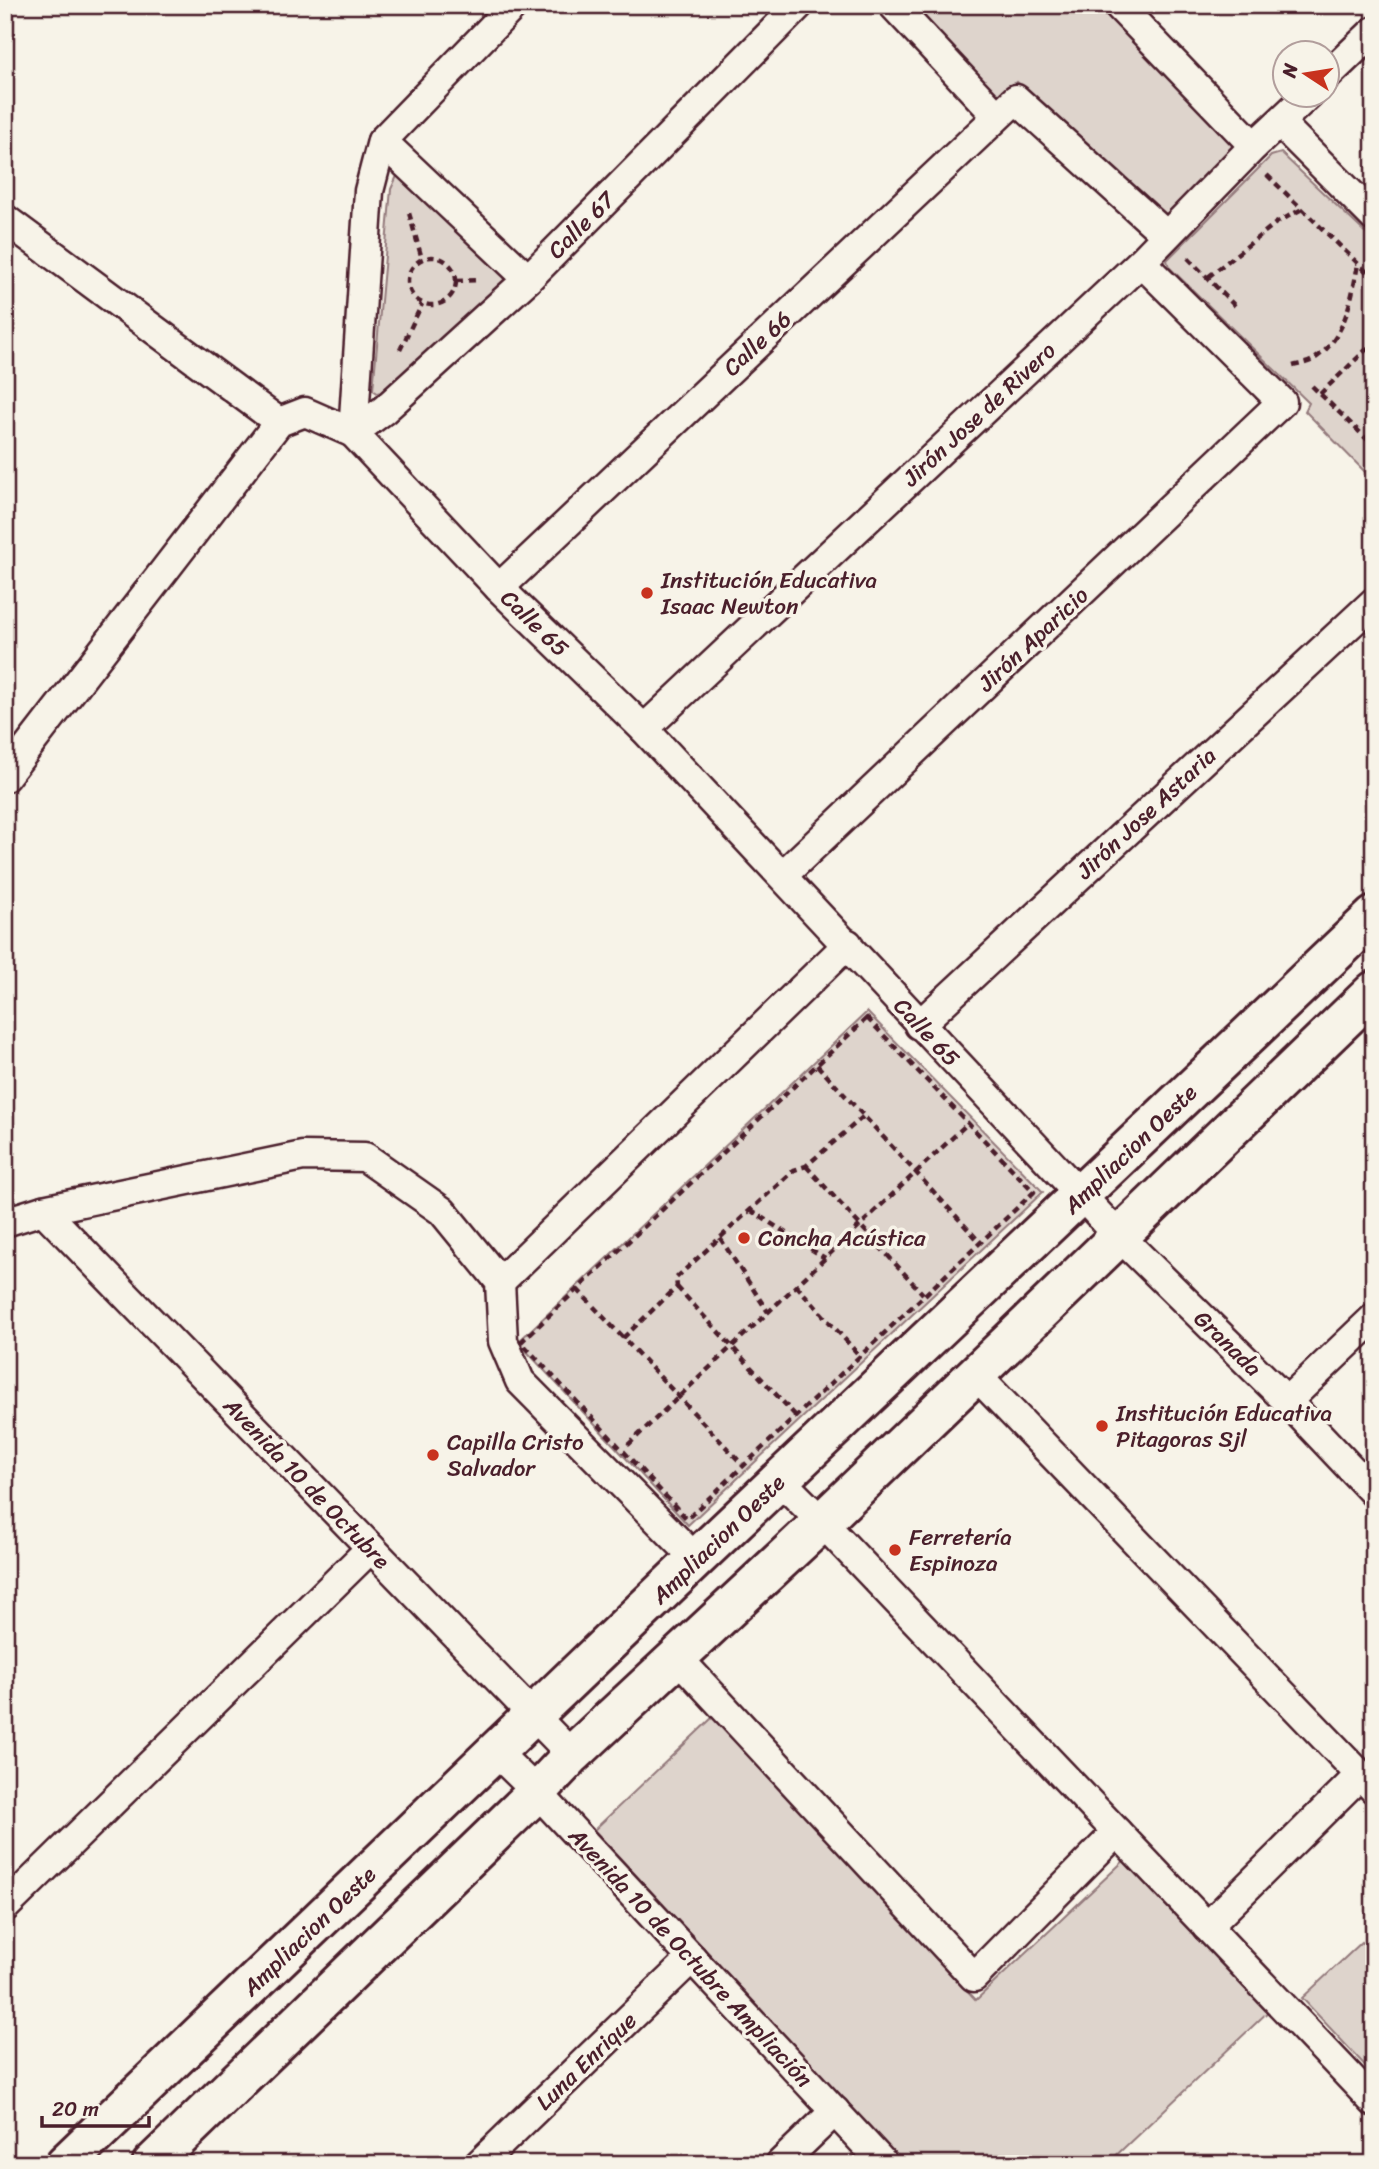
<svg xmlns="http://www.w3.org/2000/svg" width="1379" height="2169" viewBox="0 0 1379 2169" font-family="Sriracha,sans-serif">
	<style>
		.green { fill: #ded4cc; stroke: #947a7c; stroke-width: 2 }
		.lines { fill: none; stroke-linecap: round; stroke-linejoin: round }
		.street-casing { stroke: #4a1f2b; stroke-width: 33 }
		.secondary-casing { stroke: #4a1f2b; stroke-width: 44 }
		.path { stroke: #4a1f2b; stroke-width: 4.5; stroke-dasharray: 7 5; stroke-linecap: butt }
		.street { stroke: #f7f3e8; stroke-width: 28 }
		.secondary { stroke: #f7f3e8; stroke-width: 38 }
		.poi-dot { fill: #c8321e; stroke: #f7f3e8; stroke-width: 2.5 }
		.labels { text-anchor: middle; stroke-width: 7; stroke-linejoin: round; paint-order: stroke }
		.street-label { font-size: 23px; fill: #4a1f2b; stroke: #f7f3e8 }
		.poi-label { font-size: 23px; fill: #4a1f2b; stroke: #f7f3e8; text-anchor: start }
	</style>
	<rect width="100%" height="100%" fill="#f7f3e8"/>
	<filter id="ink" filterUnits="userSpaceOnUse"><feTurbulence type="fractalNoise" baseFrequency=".0143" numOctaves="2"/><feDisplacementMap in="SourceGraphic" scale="14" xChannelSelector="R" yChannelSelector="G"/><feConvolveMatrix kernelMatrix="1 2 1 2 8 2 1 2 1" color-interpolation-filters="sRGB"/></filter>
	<g filter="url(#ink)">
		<g class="green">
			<polygon points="907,5 1104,5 1233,145 1236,151 1161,221 1017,82 997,101"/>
			<polygon points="1281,153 1374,241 1374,481 1305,411 1309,403 1169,267 1167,260 1271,156"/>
			<polygon points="397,176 408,176 513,278 387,395 379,394 373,390 391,189"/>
			<polygon points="867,1012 1043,1192 688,1525 518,1342"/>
			<polygon points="713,1717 976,2000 1130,1855 1272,2008 1107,2164 904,2164 594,1830"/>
			<polygon points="1362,1942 1374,1954 1374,2075 1302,1998"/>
		</g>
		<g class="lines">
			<defs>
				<g id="street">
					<polyline points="893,5 997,116"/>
					<polyline points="1118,5 1254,146"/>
					<polyline points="1326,77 1374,31"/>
					<polyline points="1280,123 1374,217"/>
					<polyline points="382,141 528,279"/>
					<polyline points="5,219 279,422"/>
					<polyline points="353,433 384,410 528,279 799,5"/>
					<polyline points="353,433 369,191 382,141 514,5"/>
					<polyline points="499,588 1016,99 1166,235"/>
					<polyline points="644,729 1141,262 1254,146 1309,94"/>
					<polyline points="5,777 279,422 305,412 353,433 499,588 644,729 1119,1236 1287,1401 1374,1493"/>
					<polyline points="783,875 1282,402 1141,262"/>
					<polyline points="919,1025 1374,602"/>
					<polyline points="43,1210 572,1755"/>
					<polyline points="5,1222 43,1210 303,1156 365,1157 442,1211 500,1282 503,1341 520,1381 696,1559"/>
					<polyline points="500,1282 848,944"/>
					<polyline points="975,1374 1374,1789"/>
					<polyline points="1287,1401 1374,1318"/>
					<polyline points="780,1480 822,1522 1374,2102"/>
					<polyline points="677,1657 974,1977 1117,1832"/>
					<polyline points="496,1752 537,1792 884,2164"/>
					<polyline points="5,1907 371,1548"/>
					<polyline points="1207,1927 1360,1775"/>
					<polyline points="479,2164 692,1958"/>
					<polyline points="780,2164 835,2111"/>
				</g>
				<g id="secondary">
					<polyline points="65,2164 696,1559 1374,916"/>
					<polyline points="152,2164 537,1792 572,1755 822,1522 1374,991"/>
				</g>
			</defs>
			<use href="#street" class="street-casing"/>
			<use href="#secondary" class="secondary-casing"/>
			<g class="path">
				<polyline points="1267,175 1374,279"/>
				<polyline points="409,213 422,259"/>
				<circle cx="432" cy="281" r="24"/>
				<polyline points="1188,258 1236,307"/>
				<polyline points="1208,277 1276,223 1302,209"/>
				<polyline points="456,281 479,280"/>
				<polyline points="400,350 422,304"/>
				<path d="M1293,366C1300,364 1309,363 1314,359C1345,340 1352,297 1358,264"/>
				<polyline points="1312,386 1374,446"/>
				<polyline points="1320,394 1374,342"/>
				<polygon points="867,1018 1034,1192 687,1519 521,1342"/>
				<polyline points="817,1065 978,1240"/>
				<polyline points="806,1166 923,1294"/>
				<polyline points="750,1210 825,1258"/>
				<polyline points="720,1238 768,1312"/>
				<polyline points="796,1285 859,1355"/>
				<polyline points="677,1287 795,1415"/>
				<polyline points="577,1289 742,1464"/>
				<polyline points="623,1338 677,1287 676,1278 794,1170 806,1166 864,1116"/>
				<polyline points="628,1445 968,1123"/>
			</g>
			<use href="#street" class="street"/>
			<use href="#secondary" class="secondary"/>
		</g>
	</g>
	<g class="poi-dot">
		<circle cx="647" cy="593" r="7"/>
		<circle cx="744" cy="1238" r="7"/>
		<circle cx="1102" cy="1426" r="7"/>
		<circle cx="433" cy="1455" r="7"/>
		<circle cx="895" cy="1550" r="7"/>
	</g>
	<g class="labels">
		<g class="street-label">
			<text transform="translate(581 225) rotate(-45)" y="8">Calle 67</text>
			<text transform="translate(757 343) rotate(-43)" y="8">Calle 66</text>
			<text transform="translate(979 414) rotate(-43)" y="8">Jirón Jose de Rivero</text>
			<text transform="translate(535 623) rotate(44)" y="8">Calle 65</text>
			<text transform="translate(1033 639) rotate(-43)" y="8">Jirón Aparicio</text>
			<text transform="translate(1146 813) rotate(-43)" y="8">Jirón Jose Astaria</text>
			<text transform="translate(927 1032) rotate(47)" y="8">Calle 65</text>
			<text transform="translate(1130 1149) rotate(-44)" y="8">Ampliacion Oeste</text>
			<text transform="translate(1228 1343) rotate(44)" y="8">Granada</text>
			<text transform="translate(307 1483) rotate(46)" y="8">Avenida 10 de Octubre</text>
			<text transform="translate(718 1539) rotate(-44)" y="8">Ampliacion Oeste</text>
			<text transform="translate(309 1931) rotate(-44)" y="8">Ampliacion Oeste</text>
			<text transform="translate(691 1957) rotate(47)" y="8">Avenida 10 de Octubre Ampliación</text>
			<text transform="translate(586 2061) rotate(-44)" y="8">Luna Enrique</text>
		</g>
		<g class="poi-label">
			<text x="661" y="588">Institución Educativa<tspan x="661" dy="26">Isaac Newton</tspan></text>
			<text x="758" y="1246">Concha Acústica</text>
			<text x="1116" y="1421">Institución Educativa<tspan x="1116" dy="26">Pitagoras Sjl</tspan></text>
			<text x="447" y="1450">Capilla Cristo<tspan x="447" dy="26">Salvador</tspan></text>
			<text x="909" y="1545">Ferretería<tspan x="909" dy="26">Espinoza</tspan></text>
		</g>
	</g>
	<rect width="1379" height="2169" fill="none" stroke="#f7f3e8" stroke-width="28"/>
	<rect x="14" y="14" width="1351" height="2141" fill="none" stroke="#4a1f2b" stroke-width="2.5" filter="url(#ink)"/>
	<g transform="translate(1306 74) rotate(282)"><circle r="33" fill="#f7f3e8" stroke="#b29e9c" stroke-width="2"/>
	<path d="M0-5L12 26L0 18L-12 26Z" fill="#c8321e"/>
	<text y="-10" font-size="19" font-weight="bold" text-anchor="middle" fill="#4a1f2b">N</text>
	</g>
	<path d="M42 2116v10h107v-10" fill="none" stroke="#4a1f2b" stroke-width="3.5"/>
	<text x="52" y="2116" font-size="21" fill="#4a1f2b" stroke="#f7f3e8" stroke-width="5" paint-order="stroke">20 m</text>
</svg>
